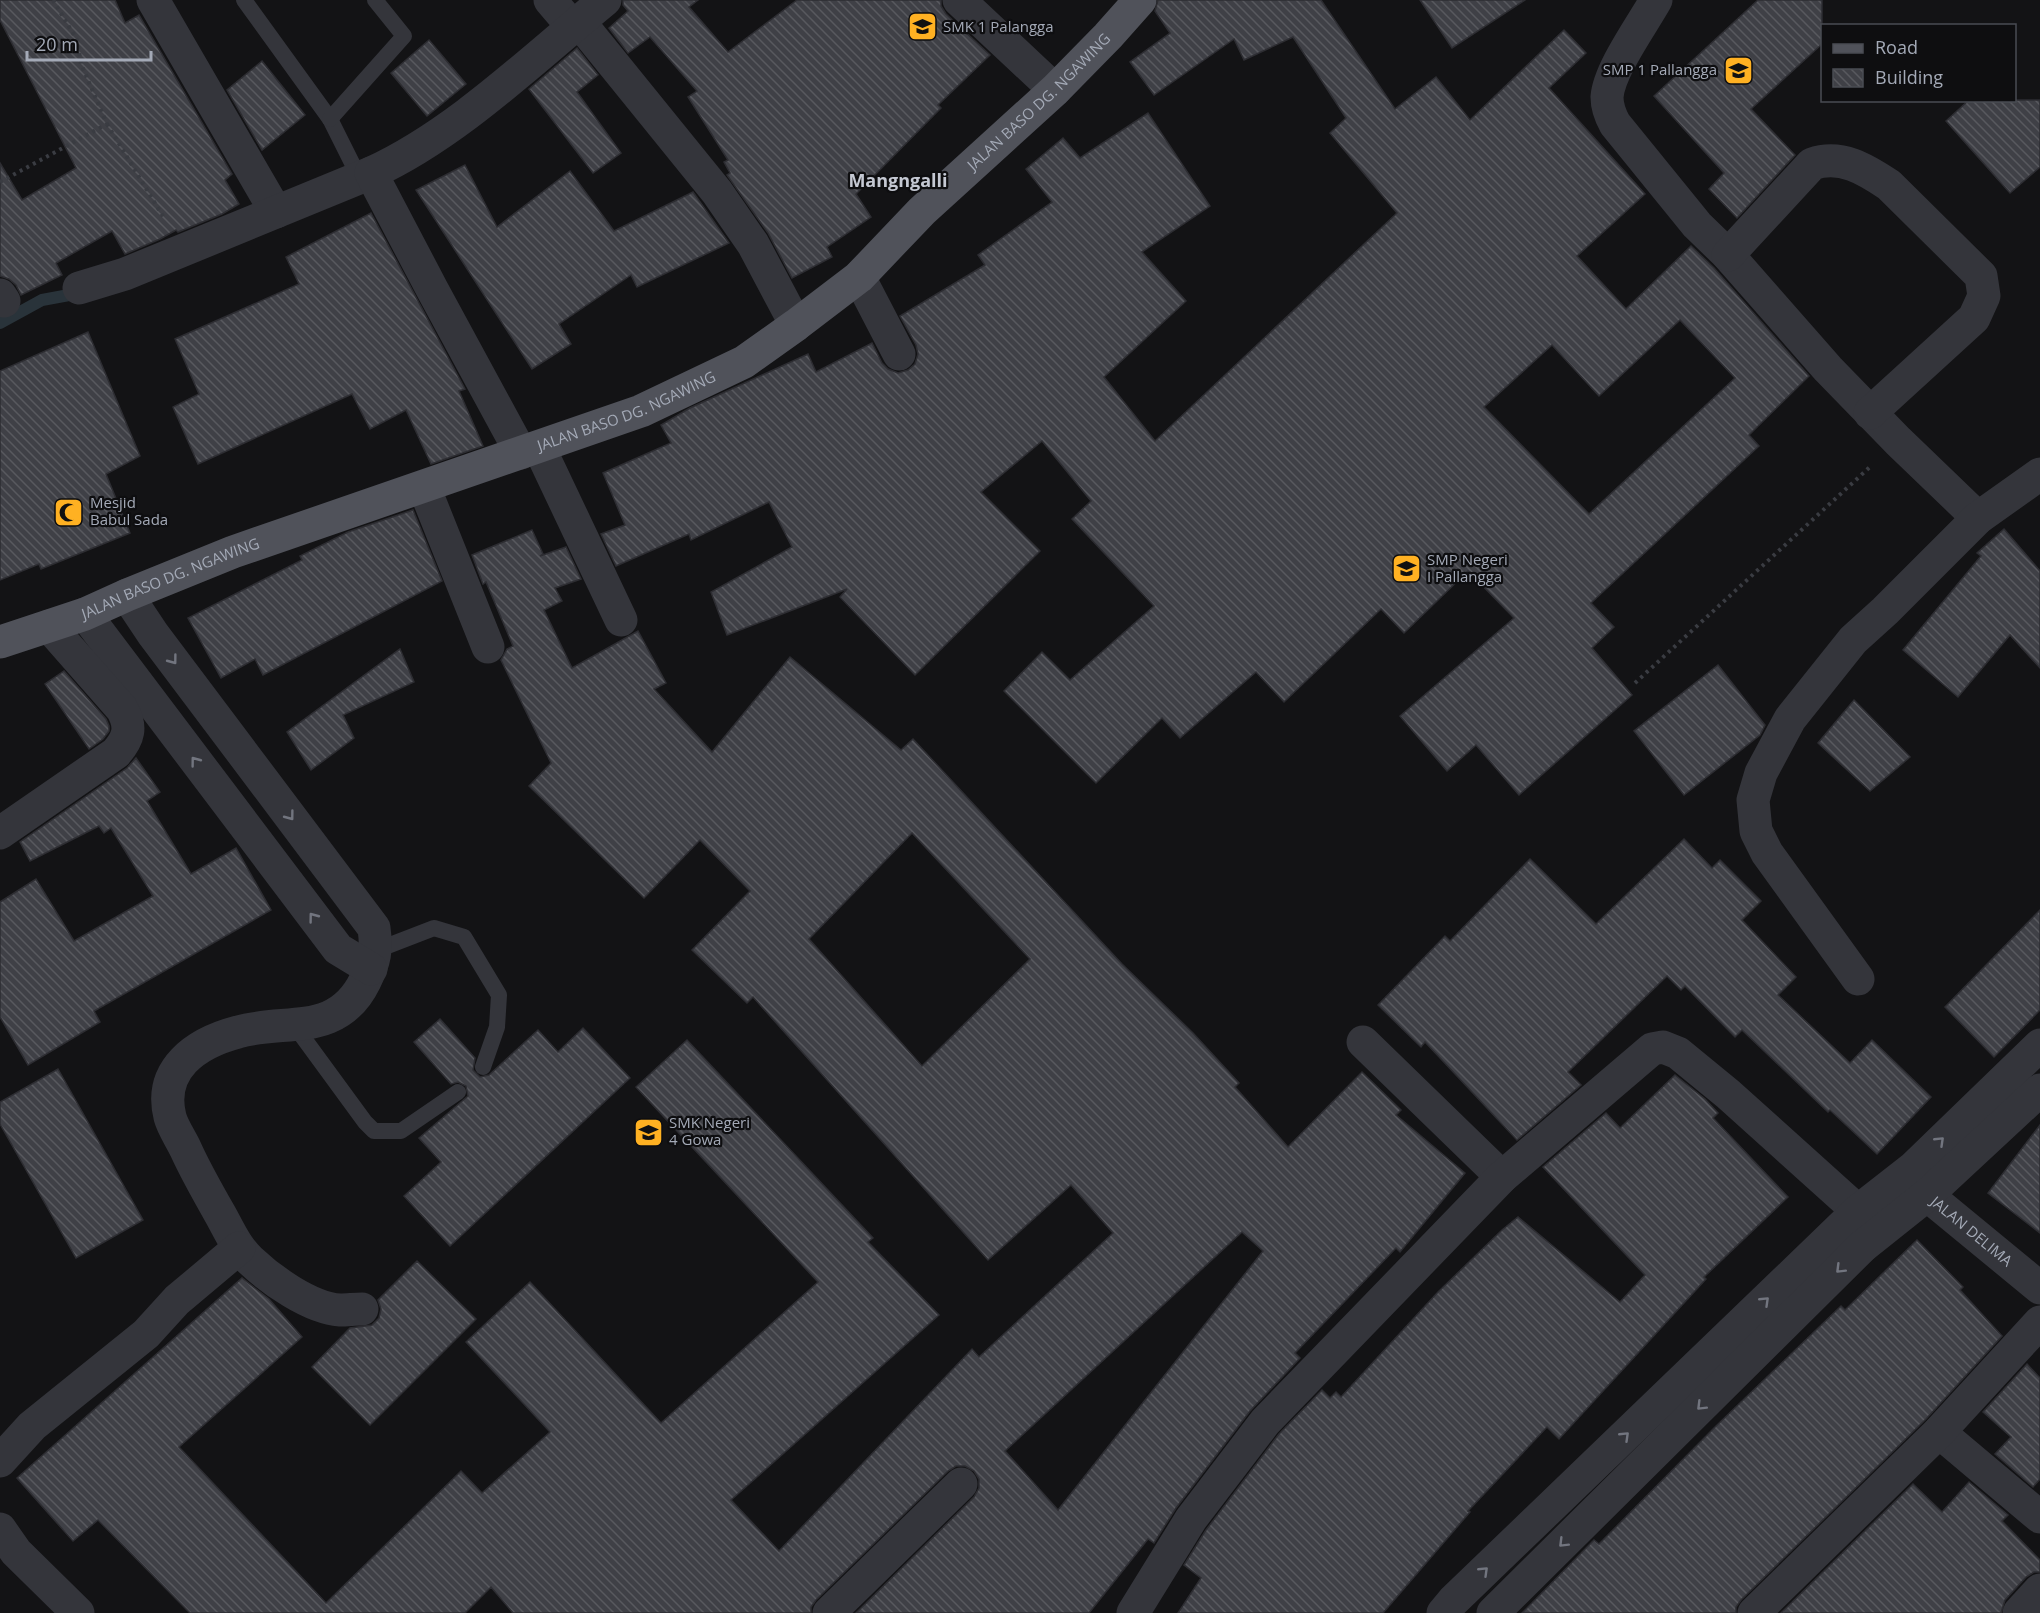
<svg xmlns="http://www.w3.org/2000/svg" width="2040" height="1613" viewBox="0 0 2040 1613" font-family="'Open Sans',sans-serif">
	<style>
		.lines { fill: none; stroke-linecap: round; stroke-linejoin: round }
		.stream { stroke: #29333a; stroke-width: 12 }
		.building { fill: url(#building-back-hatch); stroke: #2d2d32; stroke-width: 1.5; fill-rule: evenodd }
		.path { stroke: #3a3c42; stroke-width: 4; stroke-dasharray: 3 4.5; stroke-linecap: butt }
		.service { stroke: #34353b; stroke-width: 16 }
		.minor { stroke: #34353b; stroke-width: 33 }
		.primary { stroke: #50525a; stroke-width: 33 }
		.oneway { stroke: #72757f }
		.labels { text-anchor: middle; stroke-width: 4.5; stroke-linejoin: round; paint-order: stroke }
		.poi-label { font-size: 15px; fill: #a4aab7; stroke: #0e0e10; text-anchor: start }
		.street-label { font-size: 15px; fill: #a4aab7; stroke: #0e0e10 }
		.quarter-label { font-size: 18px; font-weight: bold; fill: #c5c9d3; stroke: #0e0e10 }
	</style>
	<defs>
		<pattern id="building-back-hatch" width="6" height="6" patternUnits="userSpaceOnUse" patternTransform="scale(1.5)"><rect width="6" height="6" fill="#3f4046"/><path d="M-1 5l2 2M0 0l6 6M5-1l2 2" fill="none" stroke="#58595e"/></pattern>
	</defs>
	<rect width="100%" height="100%" fill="#131315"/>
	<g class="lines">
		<polyline class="stream" points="0,323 42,300 80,293"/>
	</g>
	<g class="building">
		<polygon points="0,0 115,0 125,23 139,15 232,174 225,180 239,204 222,214 178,232 176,230 160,239 125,254 112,231 56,263 62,275 21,295 16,285 9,279 0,276 0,163 22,200 76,168 0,20"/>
		<polygon points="623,0 698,0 689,7 728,52 797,0 941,0 941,6 946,14 990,55 938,105 941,108 856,194 871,217 827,247 832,257 792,278 768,233 727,175 730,173 724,162 728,160 688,97 697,91 650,37 628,53 609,28 628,11 623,5"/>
		<path d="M1158,0H1321L1395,109L1436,77L1470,120L1564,30L1586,53L1549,88L1645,194L1577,256L1626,309L1691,246L1714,268L1809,376L1749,435L1759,446L1591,603L1614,627L1592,648L1632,695L1519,795L1476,745L1447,771L1400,716L1514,618L1468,571L1404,633L1381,609L1284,702L1256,672L1180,738L1162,718L1096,783L1004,691L1042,652L1070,680L1154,606L1072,519L1091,501L1042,441L981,492L1040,551L915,675L840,597L847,589L727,635L711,592L792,547L769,502L691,540L689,534L616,566L601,534L625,525L603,473L671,443L661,425L690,408L808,354L816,372L872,343L882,363L888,369L898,373L908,370L915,364L918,354L916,345L900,316L985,265L978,255L1052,202L1026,169L1063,138L1080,158L1148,113L1210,206L1142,252L1186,301L1104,377L1155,441L1397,213L1330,133L1346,118L1293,37L1244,60L1234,39L1154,95L1130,62L1170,33L1155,11ZM1680,320L1735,378L1589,514L1484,407L1552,345L1599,396Z"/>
		<polygon points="1420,0 1525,0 1452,48"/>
		<polygon points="1758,0 1822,0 1822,44 1751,109 1795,155 1737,218 1709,189 1724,173 1654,96"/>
		<polygon points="429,40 466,84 427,116 391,73"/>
		<polygon points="577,48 598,75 577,92 621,153 593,173 529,89"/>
		<polygon points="262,61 305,115 262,150 227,90"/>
		<polygon points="1969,100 2040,100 2040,167 2010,193 1946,121"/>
		<polygon points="465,165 497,227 570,171 614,231 693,192 729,243 637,287 631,275 559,324 571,344 532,369 416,190"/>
		<polygon points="371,213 465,389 459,391 483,446 431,464 406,410 370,429 352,394 198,464 173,407 199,394 175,339 299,284 286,257"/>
		<polygon points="88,332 140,456 106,474 130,533 41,569 39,564 0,580 0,371"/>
		<polygon points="413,510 442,581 263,675 255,659 221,678 188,618 302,560 300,556 348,532"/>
		<polygon points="2004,529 2040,571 2040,668 2010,635 1958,697 1903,650 1981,556 1977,553"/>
		<path d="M532,530L543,554L540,556L566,547L581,579L555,588L562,601L544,610L572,668L638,631L666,683L654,689L712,752L790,657L901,750L913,739L1122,964L1193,1033L1239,1083L1235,1087L1288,1147L1362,1072L1401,1110L1396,1115L1465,1173L1400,1252L1396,1248L1295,1353L1300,1358L1250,1411L1176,1508L1154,1543L1148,1539L1089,1613H856L974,1497L979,1488V1479L974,1471L965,1466H956L948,1471L816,1600L811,1607V1613H513L491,1587L465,1613H190L98,1520L73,1541L17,1478L242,1278L269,1299L302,1337L179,1447L326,1603L461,1471L482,1493L550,1432L466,1342L530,1282L661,1423L818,1282L636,1087L687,1040L873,1238L868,1242L939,1315L731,1500L779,1551L972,1349L979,1357L1113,1233L1071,1185L988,1260L753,997L747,1003L692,950L750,891L700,840L644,898L529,786L551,763L501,660L507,649L513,646L486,582L483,584L472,555ZM912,833L1030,959L922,1066L809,939ZM1242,1232L1263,1251L1058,1510L1005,1451Z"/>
		<polygon points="400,649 414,682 343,715 354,738 311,770 287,732"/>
		<polygon points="1718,665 1765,725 1760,735 1684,795 1634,731"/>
		<polygon points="64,671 106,719 109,726 109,731 103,739 89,749 45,684"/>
		<polygon points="1854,700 1910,757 1870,791 1818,743"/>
		<polygon points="136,758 160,792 147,801 191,874 236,848 271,910 94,1011 100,1022 28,1065 0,1017 0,902 36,879 74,941 153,896 111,828 104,833 99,826 30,861 20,842 127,768"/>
		<polygon points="1684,839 1712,868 1720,860 1761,901 1742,920 1796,977 1778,995 1850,1063 1872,1040 1931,1097 1877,1154 1830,1110 1828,1112 1742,1030 1735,1037 1685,986 1681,990 1667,976 1568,1072 1581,1085 1517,1140 1425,1042 1421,1047 1378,1005 1445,936 1450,941 1530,859 1596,924"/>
		<polygon points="2040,910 2040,1010 1994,1057 1945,1007"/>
		<polygon points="440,1019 475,1058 473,1070 480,1077 489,1075 538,1030 558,1052 583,1028 630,1078 450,1246 404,1196 441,1162 419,1138 468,1096 466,1086 458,1082 451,1084 414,1042"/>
		<polygon points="58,1069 143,1220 76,1258 0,1124 0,1102"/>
		<polygon points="1675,1075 1705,1099 1718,1113 1713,1118 1788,1197 1704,1277 1706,1279 1559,1439 1547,1427 1468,1511 1470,1512 1383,1613 1178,1613 1201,1578 1184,1565 1206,1530 1279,1434 1322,1390 1330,1398 1336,1392 1341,1397 1438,1292 1502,1230 1518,1217 1620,1302 1645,1275 1543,1167 1606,1113 1620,1128"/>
		<polygon points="2040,1125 2040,1233 1988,1193"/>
		<polygon points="1917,1240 1963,1287 1960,1290 2002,1336 1926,1419 1741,1600 1736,1607 1736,1613 1522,1613 1594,1540 1599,1544 1715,1427 1841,1306 1845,1310"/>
		<polygon points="417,1261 476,1319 370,1425 312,1367 350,1328 372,1325 379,1318 381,1309 378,1300"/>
		<polygon points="2027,1364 2040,1378 2040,1479 2033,1487 1995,1454 2011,1437 1983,1412"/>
		<polygon points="1969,1482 2008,1515 2002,1521 2040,1560 2040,1572 2034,1572 2026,1577 2005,1600 2001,1613 1781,1613 1913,1484 1942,1512"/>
	</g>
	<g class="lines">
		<g class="path">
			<polyline points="107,124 164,218"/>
			<polyline points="0,182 107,124 81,64 77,40 53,0"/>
			<polyline points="1635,683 1871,466"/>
		</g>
		<g class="service">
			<polyline points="244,0 330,119 359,177"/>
			<polyline points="330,119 404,36 375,0"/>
			<polyline points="377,950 434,928 464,937 499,995 497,1027 483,1067"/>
			<polyline points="294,1025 365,1122 374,1131 401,1131 458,1092"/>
		</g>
		<g class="minor">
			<polyline points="153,0 276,212"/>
			<polyline points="550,0 573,27"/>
			<polyline points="959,0 1055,90"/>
			<path d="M1656,0C1642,25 1609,70 1607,97C1607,107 1610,115 1615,124L1697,225L1728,255L1828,369L1898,441L1978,518"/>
			<polyline points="589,34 717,192 753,244 796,325"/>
			<path d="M1728,255L1812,164C1841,154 1865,169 1889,185L1981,276L1984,296L1974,318L1870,413"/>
			<polyline points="859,277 899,354"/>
			<polyline points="79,288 125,274 371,173"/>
			<polyline points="0,295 4,301"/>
			<polyline points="539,447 621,620"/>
			<path d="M521,453L432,289L371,173C455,135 533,59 605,0"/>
			<polyline points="424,487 488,647"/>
			<path d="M127,595L153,634L374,928C377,950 375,961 365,981C337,1038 286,1018 238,1032C196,1043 158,1069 170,1117C173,1128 181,1139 186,1150C196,1172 208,1193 220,1214C229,1230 236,1247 250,1260C271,1280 310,1308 340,1310C347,1310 355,1309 362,1309"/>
			<polyline points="85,614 338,949 371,969"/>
			<path d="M0,833L116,753C129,738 132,727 122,709L49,626"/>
			<polyline points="1858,979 1767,853 1756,831 1753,800 1761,773 1790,719 1853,640 1885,611 1978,518 2040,474"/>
			<polyline points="1363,1042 1502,1177"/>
			<path id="s1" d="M1917,1177L1927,1195L2040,1288"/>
			<polyline points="1939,1432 2040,1517"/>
			<polyline points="0,1461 32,1426 146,1334 177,1300 239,1248"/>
			<polyline points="0,1529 16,1552 78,1613"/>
			<polyline points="829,1613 961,1484"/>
			<polyline points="1133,1613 1191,1519 1265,1422 1502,1177 1652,1049 1663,1047 1678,1053 1728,1094 1858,1211 1863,1246"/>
			<polyline points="1443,1613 1453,1601 1858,1211 1913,1168 2040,1045"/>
			<polyline points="1493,1613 1863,1246 1927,1195 2040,1090"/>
			<polyline points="1754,1613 1939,1432 2040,1322"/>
			<polyline points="2019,1613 2040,1590"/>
		</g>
		<path class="primary" id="s2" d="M0,642L85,614L127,595L233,552L641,411L744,362L796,325L859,277L922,211L1055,90L1108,36L1140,0"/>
	</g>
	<defs><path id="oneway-chevron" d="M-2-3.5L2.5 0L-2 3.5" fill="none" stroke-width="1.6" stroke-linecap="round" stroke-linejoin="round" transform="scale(1.5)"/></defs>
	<g class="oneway">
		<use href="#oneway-chevron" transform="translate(173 660) rotate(53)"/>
		<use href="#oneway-chevron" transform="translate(195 761) rotate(-127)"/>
		<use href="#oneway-chevron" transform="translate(290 816) rotate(53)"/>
		<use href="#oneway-chevron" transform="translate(313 917) rotate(-127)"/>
		<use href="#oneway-chevron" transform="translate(1940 1141) rotate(-44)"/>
		<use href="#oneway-chevron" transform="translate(1840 1269) rotate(135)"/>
		<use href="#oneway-chevron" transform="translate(1765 1301) rotate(-44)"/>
		<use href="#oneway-chevron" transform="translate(1701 1406) rotate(135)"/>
		<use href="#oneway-chevron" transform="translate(1625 1436) rotate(-44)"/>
		<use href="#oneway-chevron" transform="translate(1563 1543) rotate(135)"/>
		<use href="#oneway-chevron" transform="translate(1484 1571) rotate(-44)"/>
	</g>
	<defs>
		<symbol id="school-square" viewBox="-11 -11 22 22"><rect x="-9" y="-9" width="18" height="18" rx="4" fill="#ffb122" stroke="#0e0e10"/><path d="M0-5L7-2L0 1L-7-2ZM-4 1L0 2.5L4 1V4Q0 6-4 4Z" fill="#111"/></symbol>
		<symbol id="mosque-square" viewBox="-11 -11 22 22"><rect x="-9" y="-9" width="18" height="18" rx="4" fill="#ffb122" stroke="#0e0e10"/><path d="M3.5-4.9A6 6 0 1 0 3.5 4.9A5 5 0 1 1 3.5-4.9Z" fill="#111"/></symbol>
	</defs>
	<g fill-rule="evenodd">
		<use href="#school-square" x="906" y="10" width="33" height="33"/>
		<use href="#school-square" x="1722" y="54" width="33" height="33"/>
		<use href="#mosque-square" x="52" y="496" width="33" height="33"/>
		<use href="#school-square" x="1390" y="552" width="33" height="33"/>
		<use href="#school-square" x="632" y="1116" width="33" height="33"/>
	</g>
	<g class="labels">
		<g class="poi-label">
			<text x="943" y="32">SMK 1 Palangga</text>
			<text x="1717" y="75" text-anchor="end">SMP 1 Pallangga</text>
			<text x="90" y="508">Mesjid<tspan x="90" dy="17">Babul Sada</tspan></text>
			<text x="1427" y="565">SMP Negeri<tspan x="1427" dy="17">I Pallangga</tspan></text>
			<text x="669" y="1128">SMK Negeri<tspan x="669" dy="17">4 Gowa</tspan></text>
		</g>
		<g class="street-label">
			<text dy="5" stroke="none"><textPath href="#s2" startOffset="1190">JALAN BASO DG. NGAWING</textPath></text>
			<text dy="5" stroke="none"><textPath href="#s2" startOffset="668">JALAN BASO DG. NGAWING</textPath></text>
			<text dy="5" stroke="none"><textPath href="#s2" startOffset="182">JALAN BASO DG. NGAWING</textPath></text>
			<text dy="5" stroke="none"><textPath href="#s1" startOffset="78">JALAN DELIMA</textPath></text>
		</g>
		<g class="quarter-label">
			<text x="898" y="187">Mangngalli</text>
		</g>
	</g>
	<rect x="1821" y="24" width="195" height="78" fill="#0e0e10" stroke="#4a4c53" stroke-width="1.5"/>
	<rect x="1833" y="44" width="30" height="9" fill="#50525a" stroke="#4a4c53" stroke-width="1.5"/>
	<text x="1875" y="54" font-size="18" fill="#a4aab7">Road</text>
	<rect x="1833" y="69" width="30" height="18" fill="url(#building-back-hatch)" stroke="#4a4c53" stroke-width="1.5"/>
	<text x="1875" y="84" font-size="18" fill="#a4aab7">Building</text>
	<path d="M27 51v9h124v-9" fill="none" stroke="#a4aab7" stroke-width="3"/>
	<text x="36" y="51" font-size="18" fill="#a4aab7" stroke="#0e0e10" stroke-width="4.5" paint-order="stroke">20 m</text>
</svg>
